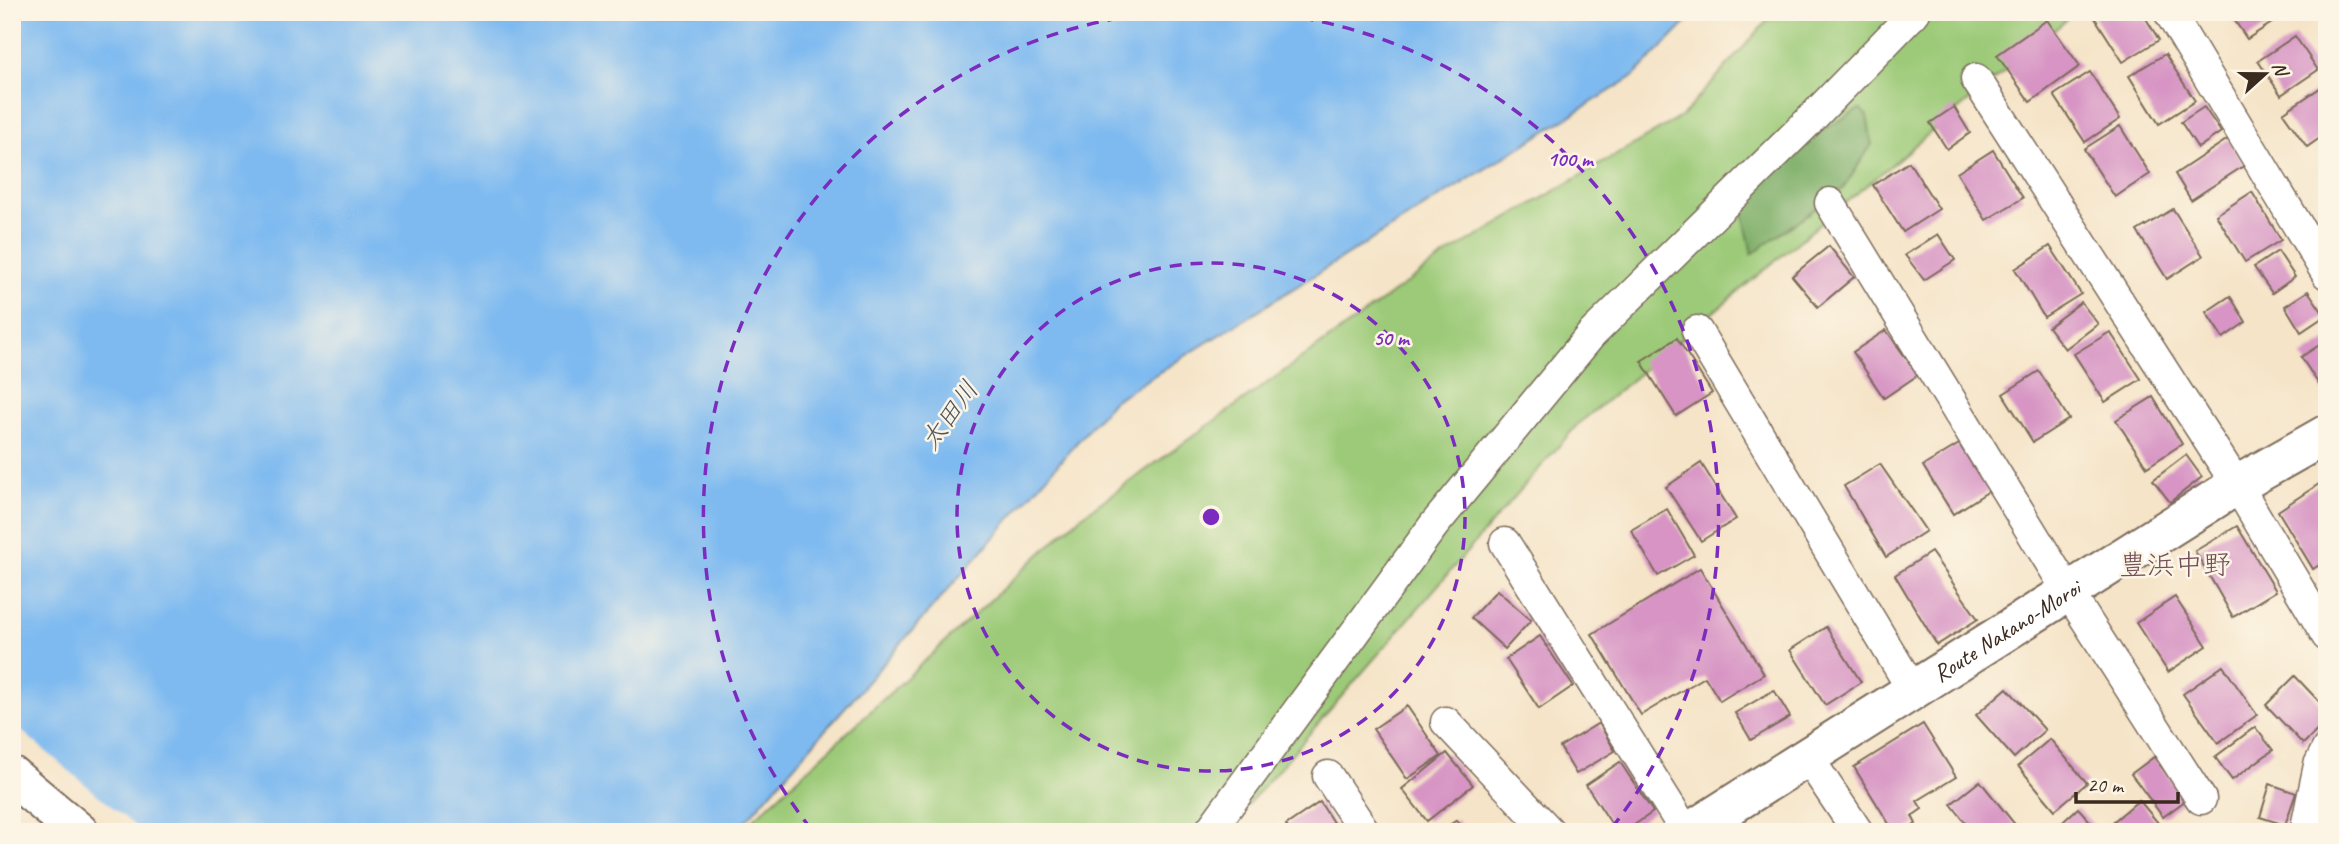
<svg xmlns="http://www.w3.org/2000/svg" width="2339" height="844" viewBox="0 0 2339 844" font-family="Caveat,'Klee One',sans-serif">
	<style>
		.green { fill: #9cca78; stroke: #6c7a4b; stroke-width: 2 }
		.forest { fill: #7dae68; stroke: #5c6c43; stroke-width: 2 }
		.water { fill: #7ebaf0; stroke: #5c7287; stroke-width: 2 }
		.pier { fill: #f5e4c8 }
		.building { fill: #d794c4 }
		.lines { fill: none; stroke-linecap: round; stroke-linejoin: round }
		.street-casing { stroke: #7c6b5a; stroke-width: 33 }
		.secondary-casing { stroke: #7c6b5a; stroke-width: 42 }
		.street { stroke: #fff; stroke-width: 30 }
		.secondary { stroke: #fff; stroke-width: 38 }
		.ring { fill: none; stroke: #7b2cbf; stroke-width: 3.5; stroke-dasharray: 12 9 }
		.labels { text-anchor: middle; stroke-width: 5; stroke-linejoin: round; paint-order: stroke }
		.street-label { font-size: 24px; fill: #3b2a1e; stroke: #fcf5e5 }
		.water-label { font-size: 26px; font-style: italic; fill: #4f555d; stroke: #fcf5e5 }
		.quarter-label { font-size: 28px; fill: #724f58; stroke: #fcf5e5 }
		.centre { fill: #7b2cbf; stroke: #fcf5e5; stroke-width: 3.5 }
		.ring-label { font-size: 21px; text-anchor: middle; font-weight: bold; fill: #7b2cbf; stroke: #fcf5e5; stroke-width: 5; stroke-linejoin: round; paint-order: stroke }
	</style>
	<rect width="100%" height="100%" fill="#fcf5e5"/>
	<filter id="ink" filterUnits="userSpaceOnUse"><feTurbulence type="fractalNoise" baseFrequency=".0143" numOctaves="2"/><feDisplacementMap in="SourceGraphic" scale="14" xChannelSelector="R" yChannelSelector="G"/><feConvolveMatrix kernelMatrix="1 2 1 2 8 2 1 2 1" color-interpolation-filters="sRGB"/></filter>
	<filter id="wash" filterUnits="userSpaceOnUse"><feTurbulence type="fractalNoise" baseFrequency=".00686" numOctaves="4" result="noise"/><feDisplacementMap in="SourceGraphic" scale="28" xChannelSelector="R" yChannelSelector="G"/><feGaussianBlur stdDeviation="1.57" result="paint"/><feColorMatrix in="noise" values="0 0 0 0 0 0 0 0 0 0 0 0 0 0 0 0 0 1.4 0 .05"/><feComposite in="paint" operator="in"/></filter>
	<g filter="url(#wash)">
		<rect width="100%" height="100%" fill="#f5e4c8"/>
		<polygon class="green" points="1775,12 2076,12 1577,425 1224,832 740,832 1079,518 1446,255 1682,116"/>
		<polygon class="forest" points="1860,109 1867,115 1872,144 1843,189 1752,254 1742,209 1772,158"/>
		<polygon class="water" points="12,12 1697,12 1634,76 1113,401 736,832 12,832"/>
		<polygon class="pier" points="12,723 142,832 26,832 12,820"/>
		<g id="blocks">
			<g class="building">
				<polygon points="2098,12 2142,12 2159,40 2123,62 2093,15"/>
				<polygon points="2229,12 2282,12 2284,15 2247,39"/>
				<polygon points="2047,20 2080,66 2030,102 1997,55"/>
				<polygon points="2295,36 2318,70 2281,95 2258,61"/>
				<polygon points="2165,54 2195,101 2159,124 2129,76"/>
				<polygon points="2090,72 2120,119 2085,142 2054,95"/>
				<polygon points="2320,88 2327,98 2327,133 2307,147 2283,113"/>
				<polygon points="1954,107 1970,133 1947,149 1930,123"/>
				<polygon points="2204,107 2221,132 2198,148 2181,122"/>
				<polygon points="2120,126 2150,174 2115,197 2084,149"/>
				<polygon points="2228,139 2245,165 2191,200 2175,174"/>
				<polygon points="1993,150 2023,198 1986,220 1957,173"/>
				<polygon points="1909,162 1939,209 1903,232 1873,185"/>
				<polygon points="2252,192 2281,240 2245,262 2216,215"/>
				<polygon points="2173,209 2203,256 2167,279 2137,231"/>
				<polygon points="1938,234 1955,260 1924,280 1905,255"/>
				<polygon points="1829,246 1854,277 1818,307 1792,276"/>
				<polygon points="2050,246 2081,294 2044,317 2015,269"/>
				<polygon points="2278,251 2295,277 2272,293 2254,267"/>
				<polygon points="2308,291 2325,316 2301,332 2285,306"/>
				<polygon points="2230,296 2246,322 2223,338 2206,312"/>
				<polygon points="2081,302 2098,324 2065,349 2048,327"/>
				<polygon points="1886,330 1918,375 1884,398 1853,352"/>
				<polygon points="2110,332 2141,379 2105,402 2074,354"/>
				<polygon points="1677,338 1712,393 1676,416 1641,361"/>
				<polygon points="2327,340 2327,397 2301,357"/>
				<polygon points="2039,371 2069,419 2033,442 2003,394"/>
				<polygon points="2153,397 2182,444 2147,467 2116,420"/>
				<polygon points="1959,444 1989,491 1953,514 1923,466"/>
				<polygon points="2186,455 2202,477 2170,502 2153,480"/>
				<polygon points="1701,463 1736,519 1701,541 1666,487"/>
				<polygon points="1880,464 1926,531 1886,557 1844,486"/>
				<polygon points="2325,480 2327,560 2313,569 2278,511"/>
				<polygon points="1667,509 1694,555 1658,576 1631,530"/>
				<polygon points="2237,526 2276,591 2233,617 2195,551"/>
				<polygon points="1931,552 1978,619 1937,645 1895,575"/>
				<polygon points="1700,568 1764,674 1720,701 1705,677 1641,715 1592,634"/>
				<polygon points="1497,590 1531,620 1505,649 1471,618"/>
				<polygon points="2175,597 2207,646 2168,672 2136,623"/>
				<polygon points="1826,627 1861,682 1825,705 1790,650"/>
				<polygon points="1540,636 1573,686 1539,709 1506,659"/>
				<polygon points="2223,666 2257,715 2218,743 2183,694"/>
				<polygon points="2295,676 2327,710 2327,721 2303,744 2266,705"/>
				<polygon points="2007,688 2045,730 2014,758 1976,715"/>
				<polygon points="1774,690 1790,717 1751,740 1735,713"/>
				<polygon points="1407,706 1441,756 1407,779 1373,729"/>
				<polygon points="1599,723 1615,751 1576,774 1560,747"/>
				<polygon points="1923,724 1956,777 1917,801 1922,809 1912,816 1916,824 1903,832 1894,832 1854,767"/>
				<polygon points="2255,727 2273,750 2232,780 2215,757"/>
				<polygon points="2050,739 2087,783 2055,810 2018,766"/>
				<polygon points="1447,753 1473,785 1427,821 1402,789"/>
				<polygon points="2154,757 2186,800 2163,817 2131,774"/>
				<polygon points="1620,762 1653,812 1624,832 1617,832 1586,785"/>
				<polygon points="1980,781 2021,832 1973,832 1951,804"/>
				<polygon points="2270,784 2296,793 2285,825 2260,817"/>
				<polygon points="2139,800 2164,830 2111,832 2107,827"/>
				<polygon points="1320,802 1339,832 1290,832 1286,825"/>
				<polygon points="2078,808 2100,832 2052,832"/>
				<polygon points="1457,820 1464,832 1439,832"/>
			</g>
		</g>
	</g>
	<g filter="url(#ink)">
		<use href="#blocks" fill-opacity="0" stroke="#7c6b5a" stroke-width="2"/>
		<g class="lines">
			<defs>
				<g id="street">
					<polyline points="2169,12 2327,274"/>
					<polyline points="1976,79 2237,485 2327,636"/>
					<polyline points="1830,203 2069,593 2201,799"/>
					<polyline points="1697,331 1912,689"/>
					<polyline points="1505,543 1686,832"/>
					<polyline points="1446,722 1550,832"/>
					<polyline points="1807,756 1858,832"/>
					<polyline points="1328,776 1365,832"/>
					<polyline points="1209,832 1434,525 1591,335 1807,123 1915,12"/>
					<polyline points="2305,832 2319,765 2327,749"/>
				</g>
				<g id="secondary">
					<polyline points="12,776 79,832"/>
					<path id="s1" d="M1689,832L2237,485L2327,434"/>
				</g>
			</defs>
			<use href="#street" class="street-casing"/>
			<use href="#secondary" class="secondary-casing"/>
			<use href="#street" class="street"/>
			<use href="#secondary" class="secondary"/>
		</g>
	</g>
	<g class="ring">
		<circle cx="1211" cy="517" r="254"/>
		<path d="M811 829A507 507 0 0 1 1162 12M1260 12A507 507 0 0 1 1611 829"/>
	</g>
	<g class="labels">
		<g class="street-label">
			<text dy="8" stroke="none"><textPath href="#s1" startOffset="376">Route Nakano-Moroi</textPath></text>
		</g>
		<g class="water-label">
			<text transform="translate(949 415) rotate(-54)" y="9">太田川</text>
		</g>
		<g class="quarter-label">
			<text x="2175" y="574">豊浜中野</text>
		</g>
	</g>
	<circle cx="1211" cy="517" r="10" class="centre"/>
	<g class="ring-label">
		<text x="1570" y="166">100 m</text>
		<text x="1391" y="345">50 m</text>
	</g>
	<rect width="2339" height="844" fill="none" stroke="#fcf5e5" stroke-width="42"/>
	<g transform="translate(2265 74) rotate(69)" stroke="#fcf5e5" stroke-width="5" paint-order="stroke">
	<path d="M0-5L12 26L0 18L-12 26Z" fill="#3b2a1e"/>
	<text y="-10" font-size="19" font-weight="bold" text-anchor="middle" fill="#3b2a1e">N</text>
	</g>
	<path d="M2076 792v10h102v-10" fill="none" stroke="#3b2a1e" stroke-width="3.5"/>
	<text x="2087" y="792" font-size="21" fill="#3b2a1e" stroke="#fcf5e5" stroke-width="5" paint-order="stroke">20 m</text>
</svg>
